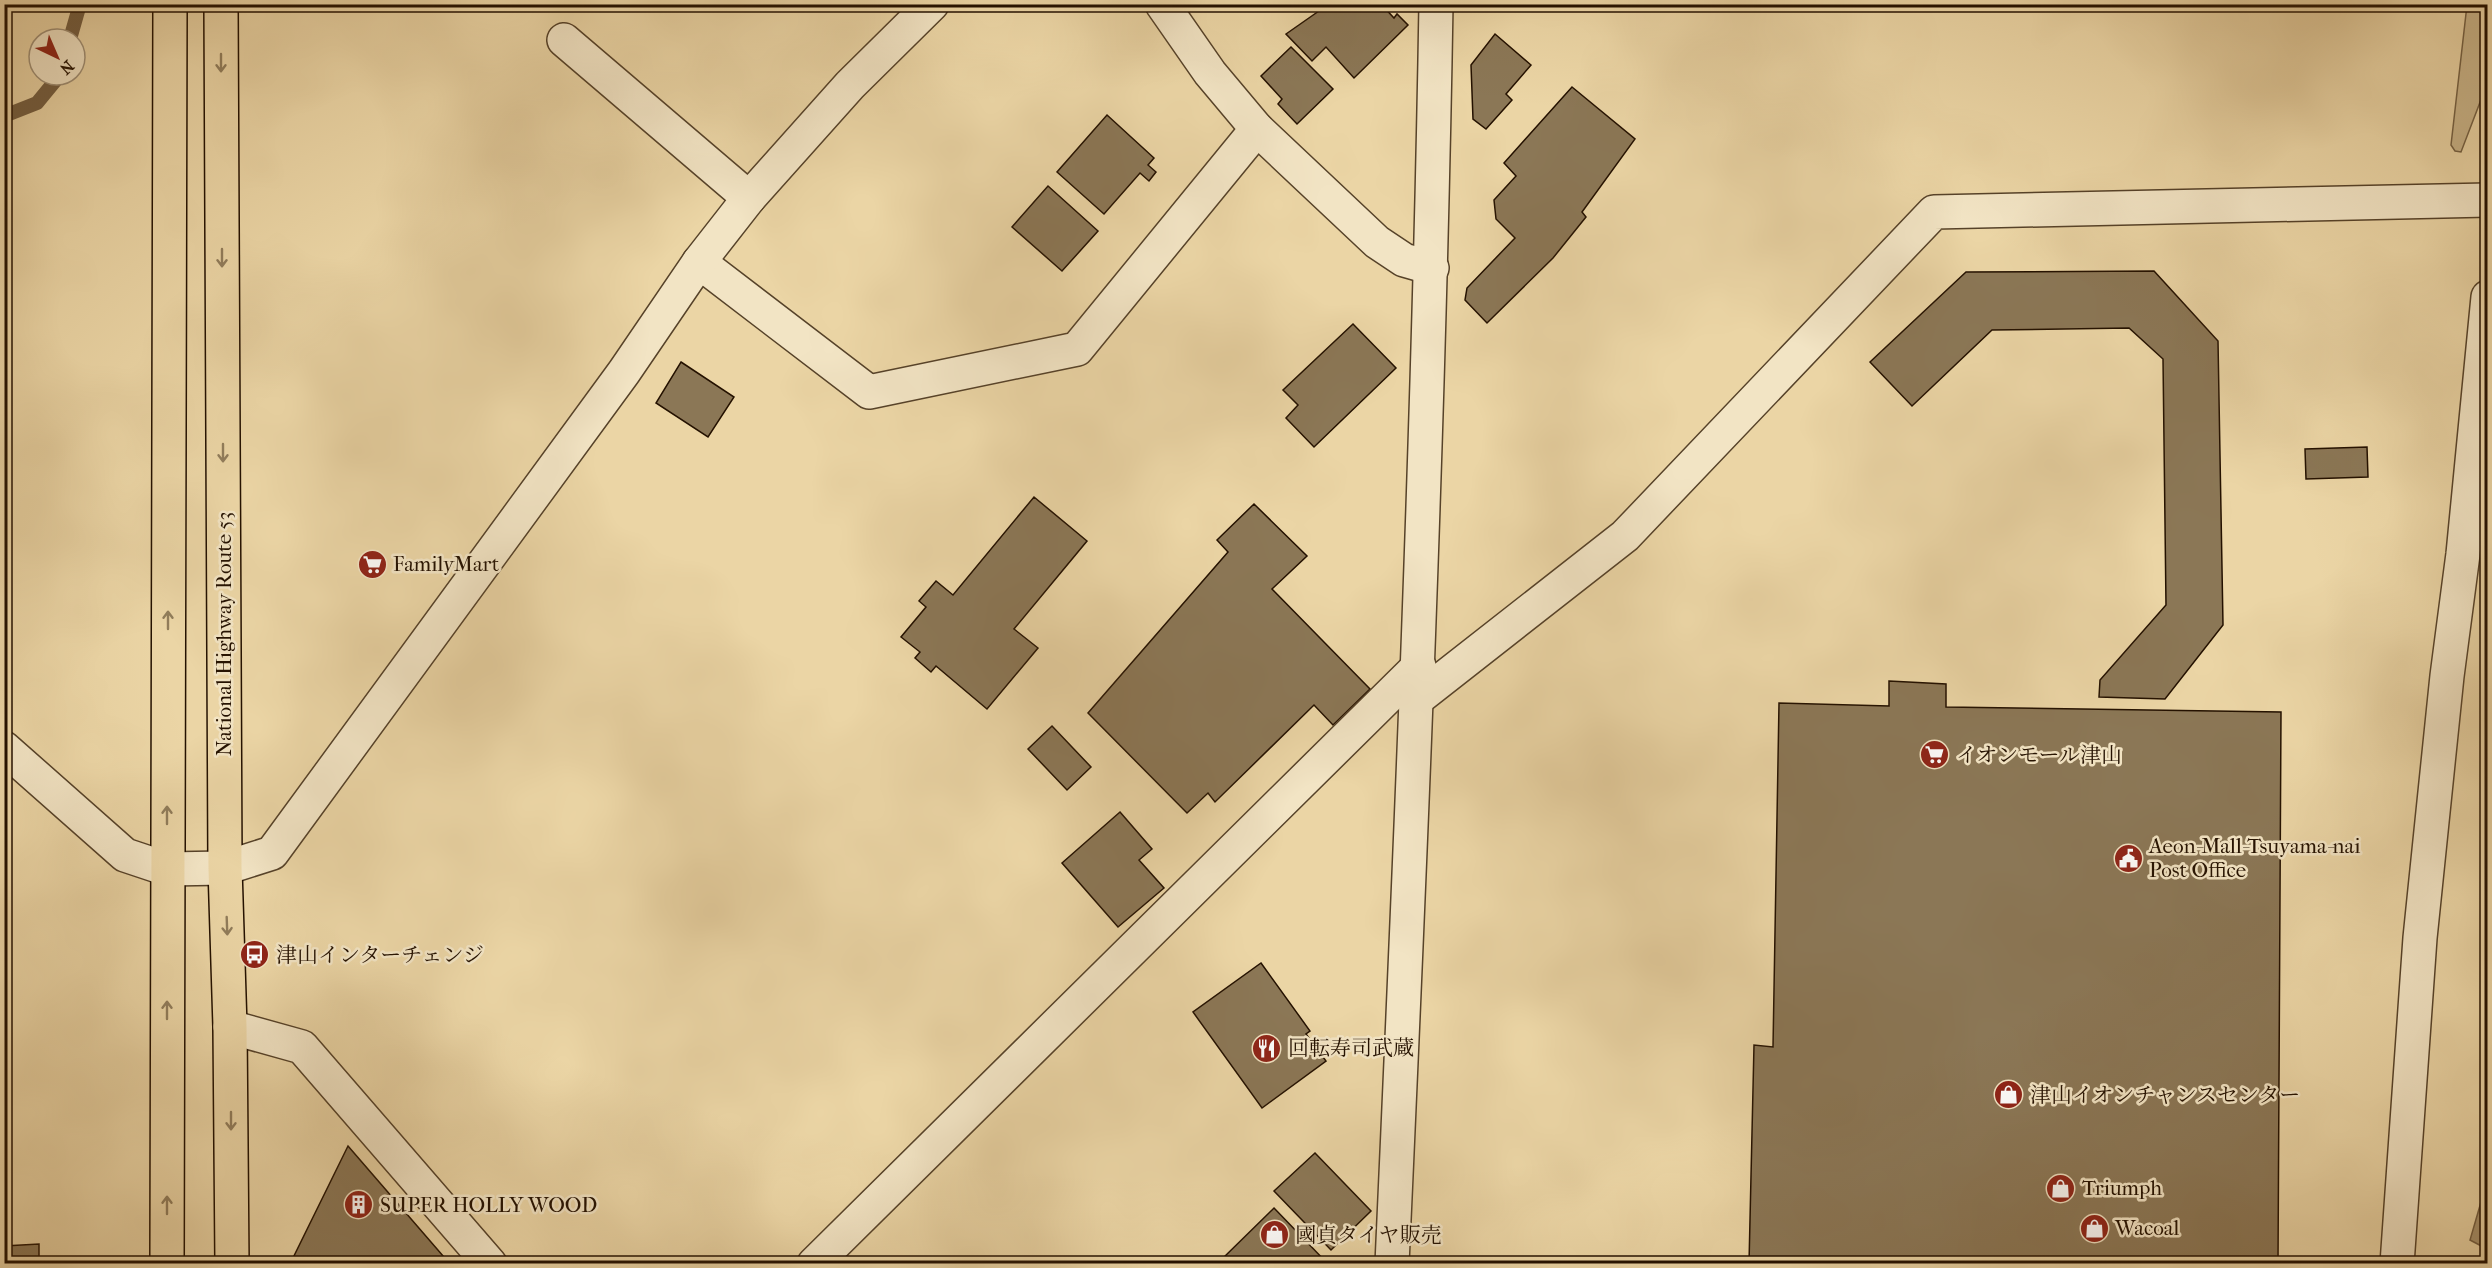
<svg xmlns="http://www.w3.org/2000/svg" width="2492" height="1268" viewBox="0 0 2492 1268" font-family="'IM FELL French Canon','Noto Serif JP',serif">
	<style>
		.green { fill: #c9b489; stroke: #766244; stroke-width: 1.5 }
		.water { fill: #a7926d; stroke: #735e41; stroke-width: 1.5 }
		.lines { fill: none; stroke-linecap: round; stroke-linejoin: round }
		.stream { stroke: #735e41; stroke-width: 14 }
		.building { fill: #8b7756; stroke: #241100; stroke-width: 1.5 }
		.minor-casing { stroke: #564229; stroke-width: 36 }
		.highway-casing { stroke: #241100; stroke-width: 36 }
		.minor { stroke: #f2e4c4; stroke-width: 33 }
		.highway { stroke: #ebd5a5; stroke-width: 33 }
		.oneway { stroke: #917d5b }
		.labels { text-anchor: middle; stroke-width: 5; stroke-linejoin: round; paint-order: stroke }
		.poi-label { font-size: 21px; fill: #241100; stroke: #f2e4c4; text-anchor: start }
		.street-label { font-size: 21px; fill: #241100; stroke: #f2e4c4 }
	</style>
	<rect width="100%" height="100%" fill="#ebd5a5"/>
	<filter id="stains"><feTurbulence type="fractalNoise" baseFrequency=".00333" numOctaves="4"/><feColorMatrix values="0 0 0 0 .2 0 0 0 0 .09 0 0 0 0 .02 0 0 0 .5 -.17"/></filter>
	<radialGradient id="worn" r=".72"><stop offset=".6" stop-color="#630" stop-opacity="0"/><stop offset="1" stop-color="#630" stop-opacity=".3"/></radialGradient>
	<polygon class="green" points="2467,5 2487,5 2487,84 2461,152 2455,151 2451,145"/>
	<polygon class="water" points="2487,1094 2488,1249 2487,1249 2470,1240 2481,1202"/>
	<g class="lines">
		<g class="stream">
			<polyline points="70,39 80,4"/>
			<polyline points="4,116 37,103 60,75"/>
		</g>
	</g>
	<g class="building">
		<polygon points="1329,4 1381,4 1394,18 1397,14 1408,25 1354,78 1326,47 1312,61 1286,34"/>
		<polygon points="1495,34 1531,65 1506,94 1512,100 1486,129 1473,119 1471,65"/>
		<polygon points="1291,47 1333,89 1297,124 1278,104 1282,99 1261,76"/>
		<polygon points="1572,87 1635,139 1582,212 1586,217 1553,258 1487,323 1465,300 1467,288 1515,238 1496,219 1494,200 1516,176 1504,163"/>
		<polygon points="1107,115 1154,158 1148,165 1156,172 1149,181 1140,173 1104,214 1057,172"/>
		<polygon points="1048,186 1098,231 1062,271 1012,227"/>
		<polygon points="2154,271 2218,341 2223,625 2165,699 2099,697 2100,680 2166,605 2163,359 2129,328 1992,330 1912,406 1870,362 1966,272"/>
		<polygon points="1353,324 1396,368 1314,447 1286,418 1298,405 1283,390"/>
		<polygon points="681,362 734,397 708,437 656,403"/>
		<polygon points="2367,447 2368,477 2306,479 2305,449"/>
		<polygon points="1034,497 1087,541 1014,629 1038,648 987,709 936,666 931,672 915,658 920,652 901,637 926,607 919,601 936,581 953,595"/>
		<polygon points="1254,504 1307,556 1272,589 1370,689 1333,725 1314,705 1215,802 1208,793 1187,813 1088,713 1228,552 1217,540"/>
		<polygon points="1889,681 1946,684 1946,707 2281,712 2278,1264 1749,1264 1754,1045 1773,1047 1779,703 1889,706"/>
		<polygon points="1052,726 1091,767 1067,790 1028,749"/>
		<polygon points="1120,812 1152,849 1139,860 1164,888 1118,927 1062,863"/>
		<polygon points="1261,963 1310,1031 1306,1034 1326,1061 1262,1108 1193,1012"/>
		<polygon points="348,1146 450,1264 290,1264"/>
		<polygon points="1315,1153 1371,1211 1331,1250 1274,1191"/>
		<polygon points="1274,1208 1328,1264 1223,1264 1220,1261"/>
		<polygon points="39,1244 39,1264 4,1264 4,1246"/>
	</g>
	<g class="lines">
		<defs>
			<g id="minor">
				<polyline points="1162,4 1210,73 1257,129 1377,242 1404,260 1432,268"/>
				<polyline points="564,40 749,198"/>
				<polyline points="699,262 869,392 1077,349 1257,129"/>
				<polyline points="1417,699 1625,536 1934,212 2488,200"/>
				<polyline points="4,748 125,855 167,869 225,868 272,853 624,372 699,262 749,198 850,85 932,4"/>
				<polyline points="230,1027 302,1047 490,1264"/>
				<polyline points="814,1264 1419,666"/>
				<path d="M1392,1264C1411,844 1429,425 1436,4"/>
				<polyline points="2397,1264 2420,938 2447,676 2463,554 2488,297"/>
			</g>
			<g id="highway">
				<polyline points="221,4 225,868 230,1027 232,1264"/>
				<polyline points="167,1264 170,4"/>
			</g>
		</defs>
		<use href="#minor" class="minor-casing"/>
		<use href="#highway" class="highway-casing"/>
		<use href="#minor" class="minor"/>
		<use href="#highway" class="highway"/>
	</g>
	<defs><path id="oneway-shaft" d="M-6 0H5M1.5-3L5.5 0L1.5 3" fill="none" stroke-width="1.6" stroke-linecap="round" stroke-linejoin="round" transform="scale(1.5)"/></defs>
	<g class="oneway">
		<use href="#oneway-shaft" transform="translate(221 63) rotate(90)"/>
		<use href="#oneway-shaft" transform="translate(222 258) rotate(90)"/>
		<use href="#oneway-shaft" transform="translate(223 453) rotate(90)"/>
		<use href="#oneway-shaft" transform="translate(168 620) rotate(-90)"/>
		<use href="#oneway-shaft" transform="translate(167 815) rotate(-90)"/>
		<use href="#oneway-shaft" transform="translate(227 926) rotate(88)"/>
		<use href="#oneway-shaft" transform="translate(167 1010) rotate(-90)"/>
		<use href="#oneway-shaft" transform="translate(231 1121) rotate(90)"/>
		<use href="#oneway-shaft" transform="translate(167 1205) rotate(-90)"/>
	</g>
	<defs>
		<symbol id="supermarket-disc" viewBox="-11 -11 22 22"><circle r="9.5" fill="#8f2418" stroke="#f2e4c4"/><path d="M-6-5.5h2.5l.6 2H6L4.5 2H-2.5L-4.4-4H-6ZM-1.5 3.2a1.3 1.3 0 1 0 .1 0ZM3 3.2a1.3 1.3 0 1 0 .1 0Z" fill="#fff"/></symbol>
		<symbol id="civic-disc" viewBox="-11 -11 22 22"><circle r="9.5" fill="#8f2418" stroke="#f2e4c4"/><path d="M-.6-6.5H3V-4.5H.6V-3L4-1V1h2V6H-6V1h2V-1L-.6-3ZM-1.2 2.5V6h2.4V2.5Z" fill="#fff"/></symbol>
		<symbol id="bus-disc" viewBox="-11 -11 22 22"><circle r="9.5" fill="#8f2418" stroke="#f2e4c4"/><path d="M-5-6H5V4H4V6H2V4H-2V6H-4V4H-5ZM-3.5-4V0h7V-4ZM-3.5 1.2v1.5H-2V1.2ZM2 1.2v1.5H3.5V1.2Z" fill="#fff"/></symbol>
		<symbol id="restaurant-disc" viewBox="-11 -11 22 22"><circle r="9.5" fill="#8f2418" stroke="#f2e4c4"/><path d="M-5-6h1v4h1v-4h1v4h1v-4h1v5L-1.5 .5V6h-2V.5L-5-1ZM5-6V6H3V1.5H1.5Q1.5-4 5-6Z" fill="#fff"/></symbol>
		<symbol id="shop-disc" viewBox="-11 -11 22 22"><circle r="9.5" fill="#8f2418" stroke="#f2e4c4"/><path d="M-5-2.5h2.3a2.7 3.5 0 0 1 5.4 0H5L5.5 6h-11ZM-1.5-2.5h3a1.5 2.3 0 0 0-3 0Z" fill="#fff"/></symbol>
		<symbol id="building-disc" viewBox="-11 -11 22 22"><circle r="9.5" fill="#8f2418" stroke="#f2e4c4"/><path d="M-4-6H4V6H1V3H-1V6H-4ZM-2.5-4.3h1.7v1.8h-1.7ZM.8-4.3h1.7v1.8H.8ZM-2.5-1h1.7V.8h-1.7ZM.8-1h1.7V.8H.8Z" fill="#fff"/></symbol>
	</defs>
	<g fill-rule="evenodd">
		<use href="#supermarket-disc" x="356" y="548" width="33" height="33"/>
		<use href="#supermarket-disc" x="1918" y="738" width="33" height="33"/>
		<use href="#civic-disc" x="2112" y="842" width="33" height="33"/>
		<use href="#bus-disc" x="238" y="938" width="33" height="33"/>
		<use href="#restaurant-disc" x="1250" y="1032" width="33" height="33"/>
		<use href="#shop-disc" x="1992" y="1078" width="33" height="33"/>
		<use href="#shop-disc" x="2044" y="1172" width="33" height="33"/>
		<use href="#building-disc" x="342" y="1188" width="33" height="33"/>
		<use href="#shop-disc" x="2078" y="1212" width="33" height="33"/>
		<use href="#shop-disc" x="1258" y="1218" width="33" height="33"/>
	</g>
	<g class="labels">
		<g class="poi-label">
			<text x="393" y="571">FamilyMart</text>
			<text x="1956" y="762">イオンモール津山</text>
			<text x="2149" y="853">Aeon-Mall-Tsuyama-nai<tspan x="2149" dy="24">Post Office</tspan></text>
			<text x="276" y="962">津山インターチェンジ</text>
			<text x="1288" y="1055">回転寿司武蔵</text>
			<text x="2030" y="1102">津山イオンチャンスセンター</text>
			<text x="2082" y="1195">Triumph</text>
			<text x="380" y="1212">SUPER HOLLY WOOD</text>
			<text x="2115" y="1235">Wacoal</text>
			<text x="1295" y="1242">國貞タイヤ販売</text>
		</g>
		<g class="street-label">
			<text transform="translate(224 634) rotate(-90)" y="7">National Highway Route 53</text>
		</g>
	</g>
	<rect width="2492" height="1268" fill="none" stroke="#ebd5a5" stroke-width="24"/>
	<rect x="6" y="6" width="2480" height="1256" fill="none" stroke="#241100" stroke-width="3"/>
	<rect x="12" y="12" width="2468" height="1244" fill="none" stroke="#241100" stroke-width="1.5"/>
	<g transform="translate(57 57) rotate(136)"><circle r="28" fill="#f2e4c4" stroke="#a09076" stroke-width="1.5"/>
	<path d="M0-4.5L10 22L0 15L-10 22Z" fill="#8f2418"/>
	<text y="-9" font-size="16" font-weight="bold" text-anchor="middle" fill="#241100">N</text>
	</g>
	<rect width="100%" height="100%" filter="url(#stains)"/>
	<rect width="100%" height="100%" fill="url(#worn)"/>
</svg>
